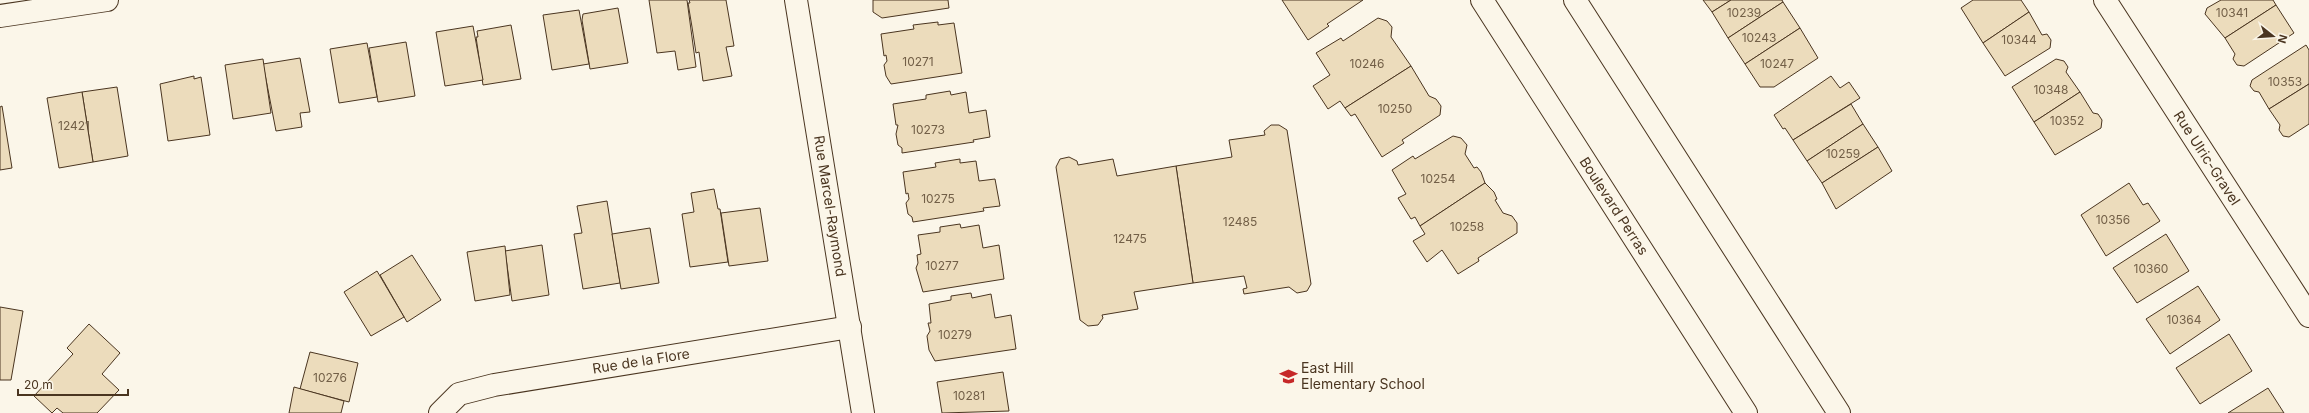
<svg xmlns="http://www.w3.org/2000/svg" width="2309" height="413" viewBox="0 0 2309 413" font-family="Inter,sans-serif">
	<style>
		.building { fill: #ecdcbc; stroke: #4a3520 }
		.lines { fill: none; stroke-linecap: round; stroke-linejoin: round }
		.street-casing { stroke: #4a3520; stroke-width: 24 }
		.secondary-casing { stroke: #4a3520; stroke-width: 24 }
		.street { stroke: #fbf6e9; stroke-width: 22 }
		.secondary { stroke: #fbf6e9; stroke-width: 22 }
		.labels { text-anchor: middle; stroke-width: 3; stroke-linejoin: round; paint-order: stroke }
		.number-label { font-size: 12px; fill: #725f47 }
		.street-label { font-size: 14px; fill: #4a3520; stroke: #fbf6e9 }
		.poi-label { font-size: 14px; fill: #4a3520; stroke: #fbf6e9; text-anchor: start }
	</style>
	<rect width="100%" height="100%" fill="#fbf6e9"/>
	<g class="building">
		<polygon points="649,0 687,0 696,67 678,70 675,51 657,53"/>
		<polygon points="689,0 726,0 734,46 726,47 732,76 703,81 699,52 696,53 692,27 688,3 690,3"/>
		<polygon points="873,0 948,0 949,8 882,18 873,12"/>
		<polygon points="1282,0 1363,0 1327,24 1329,26 1308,40"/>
		<polygon points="1703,0 1731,0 1712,12"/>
		<polygon points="1731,0 1782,0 1783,2 1728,38 1712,12"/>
		<polygon points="1973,0 2021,0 2029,12 1983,43 1961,8"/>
		<polygon points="2221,0 2273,0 2276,5 2225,38 2205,14 2207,8"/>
		<polygon points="1783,2 1800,28 1745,64 1728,38"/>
		<polygon points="2276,5 2294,33 2244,66 2237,65 2233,59 2235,54 2225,38"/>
		<polygon points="618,8 628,63 590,69 582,20 583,14"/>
		<polygon points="579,10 589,64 552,70 543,15"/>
		<polygon points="2029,12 2042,35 2047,34 2051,40 2050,48 2005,76 1983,43"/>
		<polygon points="1378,18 1387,21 1392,27 1391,37 1411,66 1345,108 1340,101 1328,109 1313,86 1330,75 1316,53 1341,38 1343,41"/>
		<polygon points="938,22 938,25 954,23 962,73 891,84 886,76 884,65 887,61 886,55 884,56 881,34 914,29 913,25"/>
		<polygon points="511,25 521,79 483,85 476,37 478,37 477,31"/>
		<polygon points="473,26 483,80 445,86 436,32"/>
		<polygon points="1800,28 1818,58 1774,87 1760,87 1745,64"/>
		<polygon points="406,42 415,96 378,102 369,48"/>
		<polygon points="367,43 377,97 339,103 330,49"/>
		<polygon points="2306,45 2309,50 2309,84 2269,109 2259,92 2254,91 2250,86 2252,80"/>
		<polygon points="300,58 310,112 300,113 302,127 276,131 263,64"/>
		<polygon points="263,59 271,113 233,119 225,65"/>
		<polygon points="2056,59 2064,61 2068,67 2066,72 2080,92 2034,122 2012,87"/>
		<polygon points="1411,66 1429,96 1436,99 1441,106 1440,115 1402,140 1404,143 1382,157 1355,114 1351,116 1345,108"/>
		<polygon points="194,76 194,79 201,77 210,135 168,141 160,84"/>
		<polygon points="1831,76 1840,88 1849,82 1860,98 1793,140 1785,128 1783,129 1774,115"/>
		<polygon points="2309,84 2309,124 2289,137 2283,136 2279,130 2280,125 2269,109"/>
		<polygon points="117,87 128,156 93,162 82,92"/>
		<polygon points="950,91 951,95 966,92 969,113 986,110 990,137 973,140 974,142 902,153 902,148 898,145 896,134 898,125 896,125 893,104 926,99 926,95"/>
		<polygon points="82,92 93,162 59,168 47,98"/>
		<polygon points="2080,92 2093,113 2098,114 2102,120 2101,128 2055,155 2034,122"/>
		<polygon points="1851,104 1863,124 1807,161 1793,140"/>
		<polygon points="2,106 12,168 0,170 0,107"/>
		<polygon points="1863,124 1878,147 1822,183 1807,161"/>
		<polygon points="1271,125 1279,125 1287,130 1311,284 1307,291 1297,293 1289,287 1244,294 1243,289 1247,288 1244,276 1193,283 1176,166 1232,157 1229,140 1265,135 1264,131"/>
		<polygon points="1453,136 1461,138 1467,145 1465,154 1474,168 1477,167 1481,172 1485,183 1420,226 1415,217 1411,219 1398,198 1406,194 1392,170 1413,156 1415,159"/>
		<polygon points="1878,147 1892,171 1836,209 1822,183"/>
		<polygon points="1069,157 1077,161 1078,165 1113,159 1117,176 1176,166 1193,283 1134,292 1138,309 1102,315 1103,318 1098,325 1088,326 1080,320 1056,167 1060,159"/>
		<polygon points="960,159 960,163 976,161 979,181 995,179 1000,206 983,208 984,211 913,222 912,217 908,214 906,203 909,199 908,193 906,194 903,172 936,167 935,163"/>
		<polygon points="1485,183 1494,192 1497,199 1495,200 1503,213 1512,216 1517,223 1517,233 1478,258 1479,261 1458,274 1442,250 1427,262 1413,241 1425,234 1420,226"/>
		<polygon points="2129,183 2143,205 2148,203 2160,221 2106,256 2081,215"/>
		<polygon points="714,189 718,209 720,209 728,262 690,267 682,214 694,212 691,193"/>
		<polygon points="607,201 620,283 583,289 574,234 582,233 577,206"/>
		<polygon points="760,208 768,261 729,266 721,213"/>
		<polygon points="960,224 961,228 979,225 983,248 999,245 1004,279 923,292 916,268 918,263 917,255 921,254 918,235 940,232 940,227"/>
		<polygon points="650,228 659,283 621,289 612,234"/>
		<polygon points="2166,234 2189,271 2137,303 2113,268"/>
		<polygon points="542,245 549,295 512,301 505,251"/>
		<polygon points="505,246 510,295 475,301 467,252"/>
		<polygon points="412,255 441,300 407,322 380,275"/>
		<polygon points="377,271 404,317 371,336 344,292"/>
		<polygon points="2198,286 2220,320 2170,354 2146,319"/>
		<polygon points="971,293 972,298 991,294 995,318 1011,315 1016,349 935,361 929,350 927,336 930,331 928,323 931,323 929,304 951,300 951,296"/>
		<polygon points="0,307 23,311 11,380 0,380"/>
		<polygon points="89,324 120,353 102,374 119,390 97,413 63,413 57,408 52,413 34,396 73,354 67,348"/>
		<polygon points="2229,334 2252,371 2200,404 2176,368"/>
		<polygon points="310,352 358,363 349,402 300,389"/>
		<polygon points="1003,372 1009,411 942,413 937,382"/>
		<polygon points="294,387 344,401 341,413 289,413"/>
		<polygon points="2268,388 2284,413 2228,413"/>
	</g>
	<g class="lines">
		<defs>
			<g id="street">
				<polyline points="796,0 863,413"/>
				<polyline points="2105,0 2309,316"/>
				<polyline points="0,16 107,0"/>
				<polyline points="440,413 459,394 494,385 850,327"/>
			</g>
			<g id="secondary">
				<polyline points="1482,0 1746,413"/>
				<polyline points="1575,0 1839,413"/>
			</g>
		</defs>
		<use href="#street" class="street-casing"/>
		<use href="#secondary" class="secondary-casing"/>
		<use href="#street" class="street"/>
		<use href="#secondary" class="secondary"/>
	</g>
	<defs>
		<symbol id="school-bare" viewBox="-9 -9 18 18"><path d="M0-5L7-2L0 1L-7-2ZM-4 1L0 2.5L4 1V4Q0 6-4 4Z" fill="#c62828" stroke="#fbf6e9" stroke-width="2.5" paint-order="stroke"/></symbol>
	</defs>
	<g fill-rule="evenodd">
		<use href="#school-bare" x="1276" y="364" width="25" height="25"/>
	</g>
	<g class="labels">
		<g class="number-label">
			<text x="1744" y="17">10239</text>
			<text x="2232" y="17">10341</text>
			<text x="1759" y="42">10243</text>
			<text x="2019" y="44">10344</text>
			<text x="918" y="66">10271</text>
			<text x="1367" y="68">10246</text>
			<text x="1777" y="68">10247</text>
			<text x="2285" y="86">10353</text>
			<text x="2051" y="94">10348</text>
			<text x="1395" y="113">10250</text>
			<text x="2067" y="125">10352</text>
			<text x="74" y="130">12421</text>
			<text x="928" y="134">10273</text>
			<text x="1843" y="158">10259</text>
			<text x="1438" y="183">10254</text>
			<text x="938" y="203">10275</text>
			<text x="2113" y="224">10356</text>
			<text x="1240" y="226">12485</text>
			<text x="1467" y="231">10258</text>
			<text x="1130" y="243">12475</text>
			<text x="942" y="270">10277</text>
			<text x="2151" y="273">10360</text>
			<text x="2184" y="324">10364</text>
			<text x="955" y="339">10279</text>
			<text x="330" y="382">10276</text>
			<text x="969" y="400">10281</text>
		</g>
		<g class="street-label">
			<text transform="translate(2207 158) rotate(57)" y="5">Rue Ulric-Gravel</text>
			<text transform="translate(830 206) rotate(81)" y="5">Rue Marcel-Raymond</text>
			<text transform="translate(1614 206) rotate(57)" y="5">Boulevard Perras</text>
			<text transform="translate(641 361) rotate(-9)" y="5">Rue de la Flore</text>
		</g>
		<g class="poi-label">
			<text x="1301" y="373">East Hill<tspan x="1301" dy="16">Elementary School</tspan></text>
		</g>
	</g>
	<g transform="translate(2273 36) rotate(107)" stroke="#fbf6e9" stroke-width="3" paint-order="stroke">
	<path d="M0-3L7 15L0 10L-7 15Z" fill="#4a3520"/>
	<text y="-6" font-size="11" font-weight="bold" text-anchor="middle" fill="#4a3520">N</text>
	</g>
	<path d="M18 389v6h110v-6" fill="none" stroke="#4a3520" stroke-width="2"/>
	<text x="24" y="389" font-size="12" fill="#4a3520" stroke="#fbf6e9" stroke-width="3" paint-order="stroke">20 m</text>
</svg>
